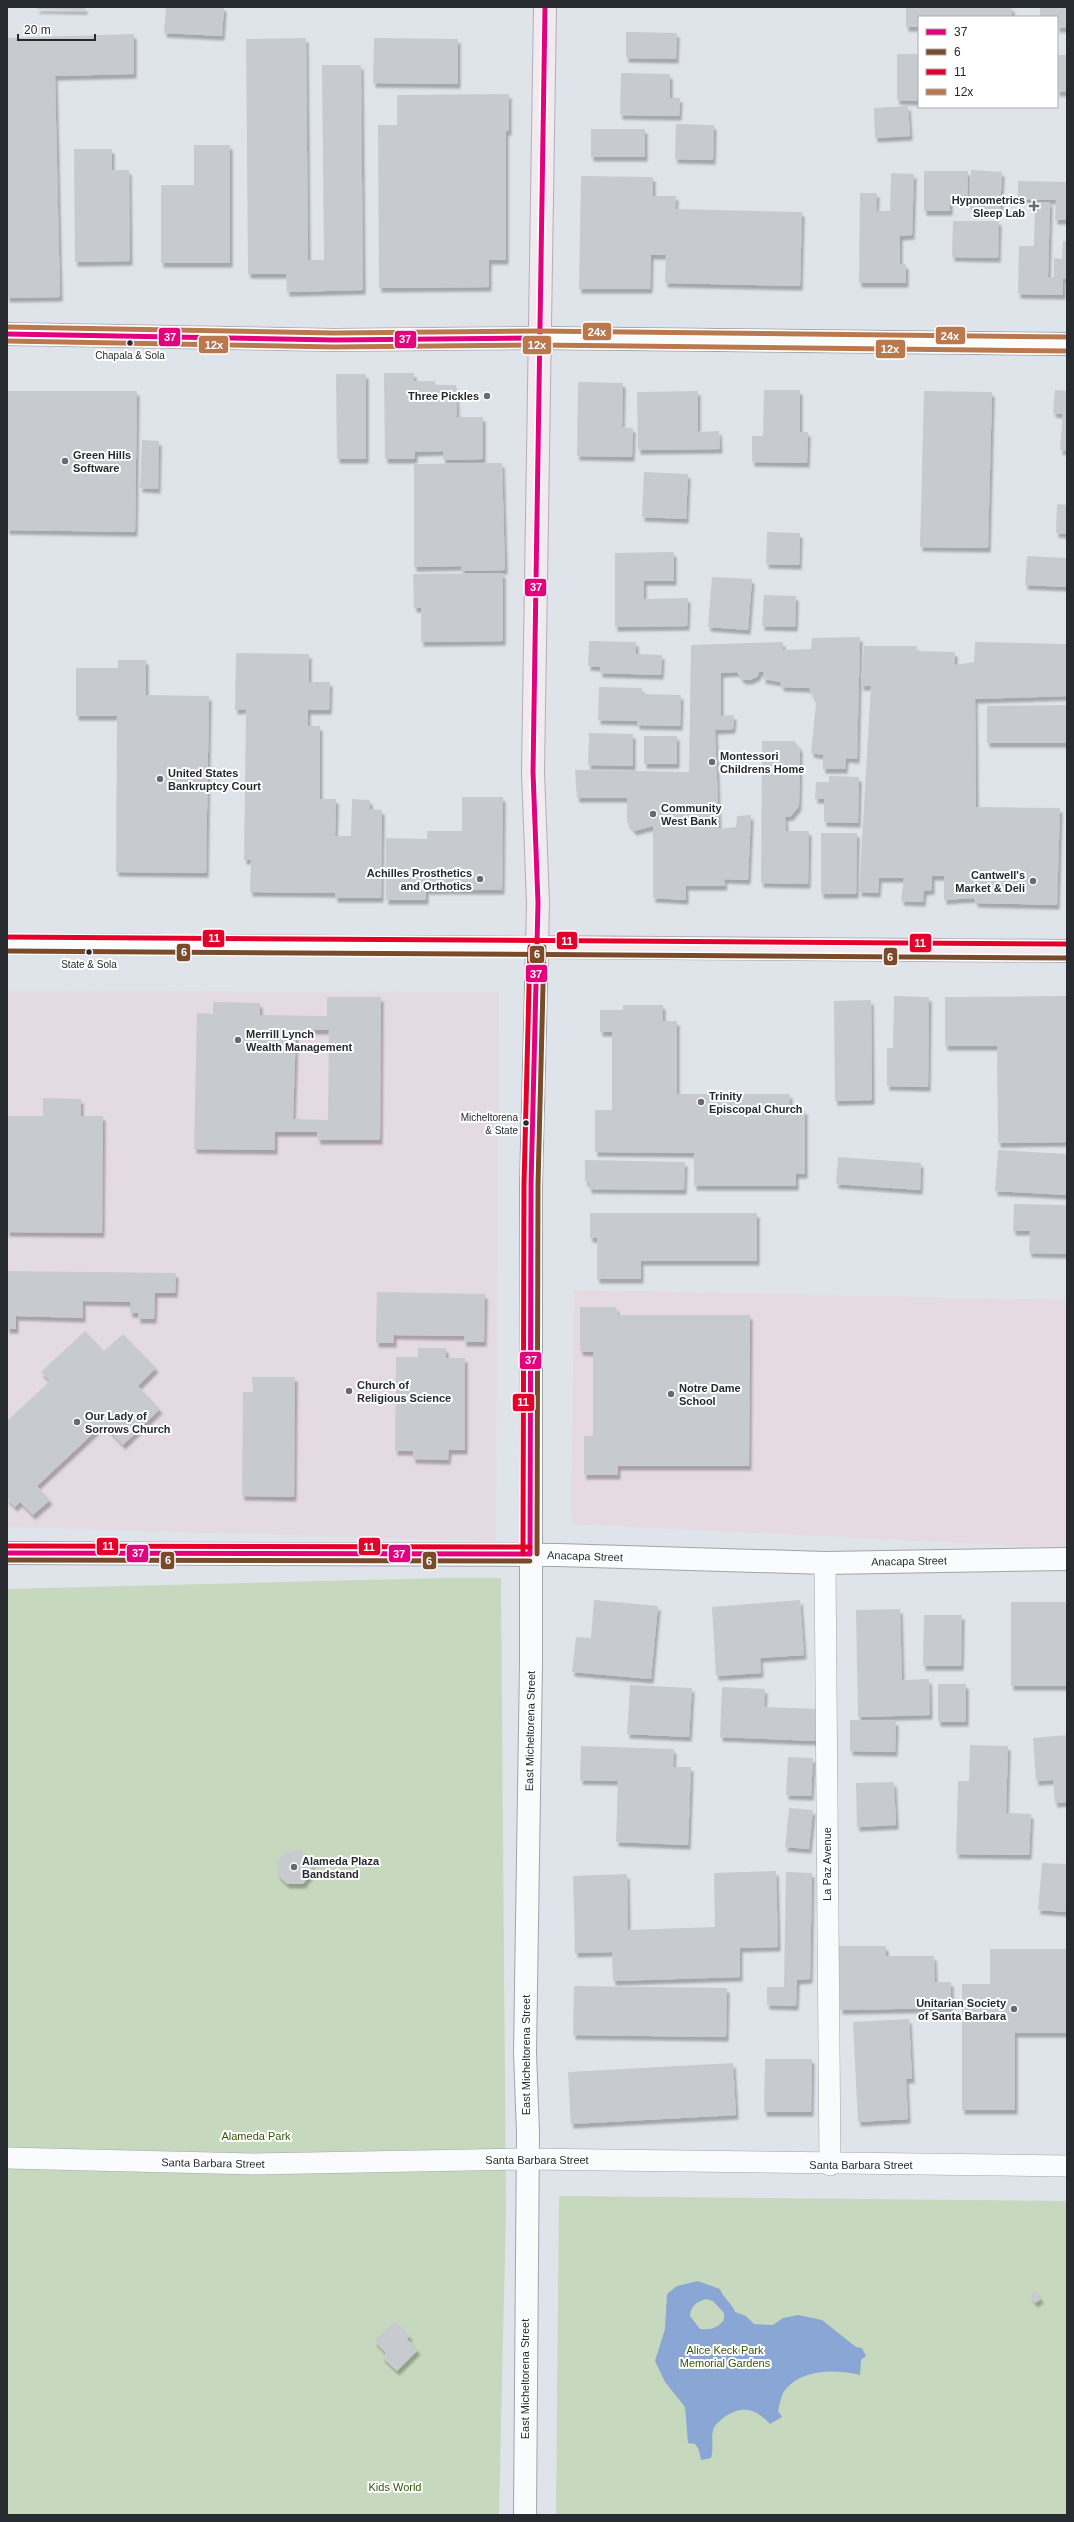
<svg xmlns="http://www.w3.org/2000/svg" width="1074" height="2522" viewBox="0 0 1074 2522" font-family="Arial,sans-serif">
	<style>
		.commercial { fill: #e4dae2 }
		.education { fill: #e5dae2 }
		.green { fill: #c6d9be }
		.water { fill: #8aa6d5; fill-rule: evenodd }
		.building { fill: #c7cbd0; fill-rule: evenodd; filter: url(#shadow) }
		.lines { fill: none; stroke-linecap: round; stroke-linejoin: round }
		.minor-casing { stroke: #a1a5aa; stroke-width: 22 }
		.tertiary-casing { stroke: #a1a5aa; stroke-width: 24 }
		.primary-casing { stroke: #b6acb7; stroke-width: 24 }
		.minor { stroke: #fafbfc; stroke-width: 21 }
		.tertiary { stroke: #fafbfc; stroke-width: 22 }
		.primary { stroke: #f1eaef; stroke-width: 22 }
		.bus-1-casing { stroke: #fff; stroke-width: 8 }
		.bus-2-casing { stroke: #fff; stroke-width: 8 }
		.bus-3-casing { stroke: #fff; stroke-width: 8 }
		.bus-4-casing { stroke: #fff; stroke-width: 8 }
		.bus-5-casing { stroke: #fff; stroke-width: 8 }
		.bus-1 { stroke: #e5007d; stroke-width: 5 }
		.bus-2 { stroke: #7a4b2a; stroke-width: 5 }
		.bus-3 { stroke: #e4002b; stroke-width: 5 }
		.bus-4 { stroke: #b9784d; stroke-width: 5 }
		.bus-5 { stroke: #b9784d; stroke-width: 5 }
		.poi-dot { fill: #676b70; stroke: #fff; stroke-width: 1.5 }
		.bus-dot { fill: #272a2e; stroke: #fff; stroke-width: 1.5 }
		.labels { text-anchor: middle; stroke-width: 4; stroke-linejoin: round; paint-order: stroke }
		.bus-label { font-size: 10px; fill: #272a2e; stroke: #fff }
		.poi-label { font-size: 11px; font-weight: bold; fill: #272a2e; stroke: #fff; text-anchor: start }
		.street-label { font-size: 11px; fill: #272a2e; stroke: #fff }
		.park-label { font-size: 11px; fill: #325609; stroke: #fff }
		.line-badge { stroke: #fff; stroke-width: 1.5 }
		.badge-label { font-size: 11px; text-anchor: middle; font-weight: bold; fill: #fff }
	</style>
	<defs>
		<filter id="shadow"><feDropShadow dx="2.5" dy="4.5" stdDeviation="1" flood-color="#0004"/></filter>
	</defs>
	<rect width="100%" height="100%" fill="#dfe4ea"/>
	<polygon class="commercial" points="7,991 499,992 496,1541 7,1527"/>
	<polygon class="education" points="574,1290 1067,1300 1067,1548 571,1524"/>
	<g class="green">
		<polygon points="446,1578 501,1578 506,2211 499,2515 7,2515 7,1589"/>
		<polygon points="559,2196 1067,2201 1067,2515 556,2515"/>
	</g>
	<path class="water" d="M698,2281L720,2289C723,2298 732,2303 735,2312L746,2316L754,2324L773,2325L783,2318L798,2315L822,2320L856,2347L862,2348L866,2356L861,2360L860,2375C836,2369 802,2369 785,2390C781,2395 780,2404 778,2411L782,2417L770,2424C755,2408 742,2405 723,2418C719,2422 715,2424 713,2430C711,2439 714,2448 711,2458L701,2460L699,2450L695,2444L688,2443L685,2407L665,2382L655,2361L665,2329L667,2294L677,2286ZM706,2299L713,2301L724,2313V2320C716,2329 711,2330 700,2329L690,2316C691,2306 696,2302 706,2299Z"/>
	<g class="building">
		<polygon points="37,7 85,7 85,10 37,9"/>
		<polygon points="166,7 224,7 222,36 164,33"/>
		<polygon points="906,7 1012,7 1012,17 919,17 919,27 906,27"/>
		<polygon points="1040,7 1067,7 1067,28 1057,28 1057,17 1040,17"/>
		<polygon points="626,32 677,33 676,59 626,58"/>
		<polygon points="134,34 134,74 55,76 60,297 7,298 7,38"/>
		<polygon points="306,38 308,260 324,260 322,65 361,65 363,290 287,292 286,274 248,274 246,39"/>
		<polygon points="374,38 458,39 458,84 373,83"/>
		<polygon points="897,54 919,54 919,101 897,100"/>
		<rect x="1057" y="55" width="10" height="37"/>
		<polygon points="621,73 670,74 670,98 680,98 679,116 620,115"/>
		<polygon points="509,94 509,131 506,131 506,260 489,260 489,287 379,288 378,125 397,125 397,95"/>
		<polygon points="908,106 910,136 875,138 874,108"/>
		<polygon points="676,124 714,125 713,160 675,159"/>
		<rect x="591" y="129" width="54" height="28"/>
		<polygon points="194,145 230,145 230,263 161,263 161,185 194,185"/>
		<polygon points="74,149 112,149 112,170 129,170 130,261 75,262"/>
		<polygon points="971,170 1002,172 1000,211 970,210"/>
		<polygon points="924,171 968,171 967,200 950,200 950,211 924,211"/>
		<polygon points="891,173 914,174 912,235 900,236 900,264 906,264 906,283 859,283 860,193 877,193 876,211 890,211"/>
		<polygon points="581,176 653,177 653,196 676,196 675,209 802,212 800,286 665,283 666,255 651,255 650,289 579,289"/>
		<polygon points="1018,181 1067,182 1067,220 1055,220 1056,200 1018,199"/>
		<polygon points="1035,202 1050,202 1048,277 1054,277 1054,258 1062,259 1063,241 1067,241 1067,279 1063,279 1063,295 1018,294 1019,246 1034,246"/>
		<polygon points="953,221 999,221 998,258 952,257"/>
		<polygon points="384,373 414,373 414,381 435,381 435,385 456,385 457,417 483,417 483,459 443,460 443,451 415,452 415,459 385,459"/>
		<polygon points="336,374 366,374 366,459 337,459"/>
		<polygon points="578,382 623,383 622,427 633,428 632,457 577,456"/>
		<polygon points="764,390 800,390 800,432 808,432 807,463 752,462 752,436 763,436"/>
		<polygon points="1055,390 1067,391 1067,451 1060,450 1063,414 1053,413"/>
		<polygon points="7,391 137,391 135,532 7,530"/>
		<polygon points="698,391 698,432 719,431 720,449 638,450 637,392"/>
		<polygon points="924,391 992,392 988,548 920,547"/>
		<polygon points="142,440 159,441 158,489 140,488"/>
		<polygon points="502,463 505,570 461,571 461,566 414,567 414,464"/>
		<polygon points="644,472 688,474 686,519 642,517"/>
		<polygon points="1057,504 1067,505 1067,534 1056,533"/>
		<polygon points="767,532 800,533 799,565 766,564"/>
		<polygon points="674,552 674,581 644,581 644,599 688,598 687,626 615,627 615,553"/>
		<polygon points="1027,556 1067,558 1067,587 1025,585"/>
		<polygon points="503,573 503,641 421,642 421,608 414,608 413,574"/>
		<polygon points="712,577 752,579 748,630 708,627"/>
		<polygon points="764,595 796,596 795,627 762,626"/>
		<polygon points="860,637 857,759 846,758 845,769 823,769 823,755 811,753 816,703 809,688 782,687 780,682 763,679 764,672 759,672 758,676 750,680 743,680 737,672 721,673 721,716 734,715 733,729 715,730 719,829 736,827 737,816 751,815 748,880 724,879 725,886 686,886 686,900 653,898 653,826 634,831 627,822 627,798 577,798 575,770 689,772 691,645 783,642 783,650 811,649 812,638"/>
		<polygon points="589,641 636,642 636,654 662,655 661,675 600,673 600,667 588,666"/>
		<polygon points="975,642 1067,644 1067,696 975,699 976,807 1060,808 1057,905 976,903 974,898 944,900 944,876 932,876 932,890 924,891 923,902 901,901 904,878 879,878 878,893 859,892 871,686 861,686 864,646 917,646 916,651 955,652 955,665 974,662"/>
		<polygon points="236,653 309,654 309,682 330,682 329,710 308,710 308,726 320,726 320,799 336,799 335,836 351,836 352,799 370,800 370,809 382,810 381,898 335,898 335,893 250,892 251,860 244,860 246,709 235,710"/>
		<polygon points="118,660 146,660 146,695 209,696 206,873 116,872 117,716 76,716 76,668 118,668"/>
		<polygon points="599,687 642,688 642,694 681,695 680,726 637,725 637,721 598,720"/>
		<polygon points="1067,705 1067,743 987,743 987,706"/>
		<polygon points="589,733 633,734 633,766 588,765"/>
		<rect x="644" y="736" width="33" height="28"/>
		<polygon points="762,741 794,741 800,748 799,806 791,816 785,817 786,831 809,831 808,884 761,883"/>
		<polygon points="829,776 859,777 858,823 824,822 824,799 815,799 816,782 829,782"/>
		<polygon points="462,797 503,797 502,890 426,890 426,900 386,900 386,838 427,839 427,831 462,831"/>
		<polygon points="821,833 857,833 856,894 821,894"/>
		<polygon points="894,996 929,997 928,1087 887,1086 887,1048 893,1048"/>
		<polygon points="1067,996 1067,1142 998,1143 997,1046 945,1046 945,997"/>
		<path d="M327,997H381L380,1140H318L317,1132H275V1150L194,1149L197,1013L213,1014V1002L260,1003V1015L327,1016ZM296,1030H329L328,1120L293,1119Z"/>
		<polygon points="871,1000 872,1100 835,1101 834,1001"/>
		<polygon points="623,1005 663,1005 663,1021 677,1021 677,1094 790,1094 789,1110 805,1110 805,1174 796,1174 796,1186 694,1186 694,1153 595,1152 595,1110 612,1110 612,1032 600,1032 600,1010 623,1010"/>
		<polygon points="43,1098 81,1099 81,1116 103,1116 102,1233 7,1232 7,1116 43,1116"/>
		<polygon points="998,1150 1067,1154 1067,1195 995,1191"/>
		<polygon points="838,1157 921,1163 920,1190 836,1184"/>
		<polygon points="585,1160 685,1162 684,1190 589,1189 589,1181 585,1182"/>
		<polygon points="1014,1204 1067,1205 1067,1254 1029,1253 1030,1231 1013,1231"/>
		<polygon points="590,1213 757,1213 757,1261 641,1261 641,1279 597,1279 597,1238 590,1238"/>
		<polygon points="7,1271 176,1273 175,1293 155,1293 154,1319 138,1319 138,1313 130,1313 130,1302 83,1301 83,1318 16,1316 16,1329 7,1329"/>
		<polygon points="377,1292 485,1294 484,1342 464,1342 464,1336 394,1335 394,1343 376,1343"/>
		<polygon points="580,1307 616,1307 618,1315 750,1315 749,1466 618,1466 618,1475 584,1475 584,1436 593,1436 593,1352 580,1351"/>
		<polygon points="85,1331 104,1351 123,1334 156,1368 138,1386 160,1409 123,1445 103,1424 37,1486 50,1500 33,1515 20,1502 15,1507 7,1499 7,1421 50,1381 41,1372"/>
		<polygon points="418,1348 446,1348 446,1358 465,1358 465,1450 449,1450 448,1460 413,1459 413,1451 395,1451 396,1357 418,1357"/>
		<polygon points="252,1377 295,1377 294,1497 242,1496 243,1392 253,1392"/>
		<polygon points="594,1600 658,1606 651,1679 572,1672 576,1637 591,1638"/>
		<polygon points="800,1600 804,1655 760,1658 761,1673 716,1676 712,1607"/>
		<rect x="1011" y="1602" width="56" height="84"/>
		<polygon points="900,1609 902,1680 929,1679 930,1715 858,1717 856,1610"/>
		<polygon points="924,1615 962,1615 961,1666 923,1666"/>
		<rect x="938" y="1684" width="28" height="38"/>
		<polygon points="630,1685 692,1688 689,1737 627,1734"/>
		<polygon points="722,1687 765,1689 764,1707 817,1709 816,1741 720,1737"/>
		<polygon points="850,1720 896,1721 895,1752 850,1751"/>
		<polygon points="1067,1735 1067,1802 1055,1803 1053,1780 1036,1781 1033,1738"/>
		<polygon points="970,1745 1008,1746 1006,1813 1031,1814 1029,1855 956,1854 958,1781 969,1781"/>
		<polygon points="581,1746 674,1749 673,1767 691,1767 688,1845 616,1842 618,1781 580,1780"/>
		<polygon points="788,1757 813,1758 811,1796 786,1795"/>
		<polygon points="894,1782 896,1825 857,1827 856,1783"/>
		<polygon points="789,1808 813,1810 809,1849 785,1847"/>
		<polygon points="300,1849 310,1859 313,1871 303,1884 287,1884 278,1875 277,1862 284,1853"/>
		<polygon points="1042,1863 1067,1864 1067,1912 1038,1910"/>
		<polygon points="776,1871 778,1947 740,1948 740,1977 613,1981 612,1952 575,1953 573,1876 627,1874 628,1930 715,1927 714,1873"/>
		<polygon points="786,1872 812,1873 810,1979 797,1980 796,2006 767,2005 767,1987 784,1987"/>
		<polygon points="839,1946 886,1946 886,1956 934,1956 935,1982 951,1982 951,2008 840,2010"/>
		<polygon points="990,1949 1067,1949 1067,2033 1015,2033 1015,2110 962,2110 962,1984 990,1984"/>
		<polygon points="574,1986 727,1988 726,2037 573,2035"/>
		<polygon points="909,2019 912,2079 906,2079 908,2119 858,2122 853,2022"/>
		<polygon points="765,2059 812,2059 811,2112 764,2112"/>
		<polygon points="733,2063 736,2115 571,2124 568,2072"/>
		<polygon points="1036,2291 1041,2299 1035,2303 1030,2296"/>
		<polygon points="395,2321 410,2336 407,2339 418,2350 397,2371 382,2357 386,2353 374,2341"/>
	</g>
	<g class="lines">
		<defs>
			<g id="minor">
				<polyline points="7,944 537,947"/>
				<polyline points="825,1563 830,2165"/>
				<polyline points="7,2158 254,2164 527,2159 1067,2166"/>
			</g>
			<g id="tertiary">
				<polyline points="538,338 1067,344"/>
				<polyline points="7,1553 558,1555 825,1563 1067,1559"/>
				<polyline points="525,2515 528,2132 525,2053 531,1663 531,1185 537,947"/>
			</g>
			<g id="primary">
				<polyline points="545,7 533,772 538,903 537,947 1067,951"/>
				<polyline points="7,334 334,340 538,338"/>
			</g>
		</defs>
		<use href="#minor" class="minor-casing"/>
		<use href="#tertiary" class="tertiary-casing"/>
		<use href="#primary" class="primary-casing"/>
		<use href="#minor" class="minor"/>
		<use href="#tertiary" class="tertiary"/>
		<use href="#primary" class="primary"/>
		<defs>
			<g id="bus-1">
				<polyline points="7,334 334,340 538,338"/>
				<polyline points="7,1553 530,1554"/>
				<polyline points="530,1554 531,1185 538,903 533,772 545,7"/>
			</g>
			<g id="bus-2">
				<polyline points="7,951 1067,958"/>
				<polyline points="537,1554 538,1185 544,947"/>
				<polyline points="7,1560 530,1561"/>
			</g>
			<g id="bus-3">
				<polyline points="7,937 1067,944"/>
				<polyline points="7,1546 530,1547"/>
				<polyline points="523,1554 524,1185 530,947"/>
			</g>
			<polyline id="bus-4" points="7,341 334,347 538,345 1067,351"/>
			<polyline id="bus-5" points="7,327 334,333 538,331 1067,337"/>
		</defs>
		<use href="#bus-1" class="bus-1-casing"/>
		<use href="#bus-2" class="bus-2-casing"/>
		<use href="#bus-3" class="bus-3-casing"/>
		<use href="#bus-4" class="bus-4-casing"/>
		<use href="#bus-5" class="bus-5-casing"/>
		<use href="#bus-1" class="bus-1"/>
		<use href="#bus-2" class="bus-2"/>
		<use href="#bus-3" class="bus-3"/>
		<use href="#bus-4" class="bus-4"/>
		<use href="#bus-5" class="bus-5"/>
	</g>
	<g class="poi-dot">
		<path d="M1032 200h4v4h4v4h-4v4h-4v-4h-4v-4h4z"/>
		<circle cx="487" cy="396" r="4"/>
		<circle cx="65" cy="461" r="4"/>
		<circle cx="712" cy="762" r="4"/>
		<circle cx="160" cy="779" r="4"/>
		<circle cx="653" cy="814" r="4"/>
		<circle cx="480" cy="879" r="4"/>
		<circle cx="1033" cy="881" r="4"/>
		<circle cx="238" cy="1040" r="4"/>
		<circle cx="701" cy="1102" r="4"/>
		<circle cx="349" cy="1391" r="4"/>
		<circle cx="671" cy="1394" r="4"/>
		<circle cx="77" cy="1422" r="4"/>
		<circle cx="294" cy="1867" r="4"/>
		<circle cx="1014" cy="2009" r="4"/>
	</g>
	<g class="bus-dot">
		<circle cx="130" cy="343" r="3.5"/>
		<circle cx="89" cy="952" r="3.5"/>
		<circle cx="526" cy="1123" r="3.5"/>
	</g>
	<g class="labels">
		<g class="bus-label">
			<text x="130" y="359">Chapala &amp; Sola</text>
			<text x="89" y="968">State &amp; Sola</text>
			<text x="518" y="1121" text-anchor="end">Micheltorena<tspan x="518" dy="13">&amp; State</tspan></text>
		</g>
		<g class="poi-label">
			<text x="1025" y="204" text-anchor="end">Hypnometrics<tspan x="1025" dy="13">Sleep Lab</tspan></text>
			<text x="479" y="400" text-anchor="end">Three Pickles</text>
			<text x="73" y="459">Green Hills<tspan x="73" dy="13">Software</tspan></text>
			<text x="720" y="760">Montessori<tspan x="720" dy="13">Childrens Home</tspan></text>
			<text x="168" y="777">United States<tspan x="168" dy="13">Bankruptcy Court</tspan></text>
			<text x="661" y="812">Community<tspan x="661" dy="13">West Bank</tspan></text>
			<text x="472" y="877" text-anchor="end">Achilles Prosthetics<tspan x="472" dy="13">and Orthotics</tspan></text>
			<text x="1025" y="879" text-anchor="end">Cantwell's<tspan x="1025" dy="13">Market &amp; Deli</tspan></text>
			<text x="246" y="1038">Merrill Lynch<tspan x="246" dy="13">Wealth Management</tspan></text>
			<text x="709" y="1100">Trinity<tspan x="709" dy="13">Episcopal Church</tspan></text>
			<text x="357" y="1389">Church of<tspan x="357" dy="13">Religious Science</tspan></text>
			<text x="679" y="1392">Notre Dame<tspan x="679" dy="13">School</tspan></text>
			<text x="85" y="1420">Our Lady of<tspan x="85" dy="13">Sorrows Church</tspan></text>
			<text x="302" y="1865">Alameda Plaza<tspan x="302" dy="13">Bandstand</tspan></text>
			<text x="1006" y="2007" text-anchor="end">Unitarian Society<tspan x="1006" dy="13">of Santa Barbara</tspan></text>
		</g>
		<g class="street-label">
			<text transform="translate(585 1556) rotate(2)" y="4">Anacapa Street</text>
			<text transform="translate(909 1561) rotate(-1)" y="4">Anacapa Street</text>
			<text transform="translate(530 1731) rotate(-89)" y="4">East Micheltorena Street</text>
			<text transform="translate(827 1864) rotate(-90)" y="4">La Paz Avenue</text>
			<text transform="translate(526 2055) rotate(-90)" y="4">East Micheltorena Street</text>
			<text x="537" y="2164">Santa Barbara Street</text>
			<text transform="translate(213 2163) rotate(1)" y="4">Santa Barbara Street</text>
			<text x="861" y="2169">Santa Barbara Street</text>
			<text transform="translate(525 2379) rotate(-90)" y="4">East Micheltorena Street</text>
		</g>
		<g class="park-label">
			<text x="256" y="2140">Alameda Park</text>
			<text x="725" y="2354">Alice Keck Park<tspan x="725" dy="13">Memorial Gardens</tspan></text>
			<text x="395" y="2491">Kids World</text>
		</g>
	</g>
	<g class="line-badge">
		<rect x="582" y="322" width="30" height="19" rx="4" fill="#b9784d"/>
		<rect x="935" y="326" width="31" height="19" rx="4" fill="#b9784d"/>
		<rect x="158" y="327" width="23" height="20" rx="4" fill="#e5007d"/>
		<rect x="394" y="330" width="23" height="19" rx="4" fill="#e5007d"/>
		<rect x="198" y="335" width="31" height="19" rx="4" fill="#b9784d"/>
		<rect x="522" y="335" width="30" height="20" rx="4" fill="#b9784d"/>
		<rect x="875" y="339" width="31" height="20" rx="4" fill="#b9784d"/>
		<rect x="524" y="578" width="23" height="19" rx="4" fill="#e5007d"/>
		<rect x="202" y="929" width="23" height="19" rx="4" fill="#e4002b"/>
		<rect x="556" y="931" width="22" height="19" rx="4" fill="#e4002b"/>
		<rect x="909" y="933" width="23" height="20" rx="4" fill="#e4002b"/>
		<rect x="176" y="943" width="15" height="19" rx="4" fill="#7a4b2a"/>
		<rect x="529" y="945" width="16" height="19" rx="4" fill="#7a4b2a"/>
		<rect x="883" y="947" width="15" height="19" rx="4" fill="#7a4b2a"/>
		<rect x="525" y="964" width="23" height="19" rx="4" fill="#e5007d"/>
		<rect x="519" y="1351" width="23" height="19" rx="4" fill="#e5007d"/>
		<rect x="512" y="1393" width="23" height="19" rx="4" fill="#e4002b"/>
		<rect x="96" y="1537" width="23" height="19" rx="4" fill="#e4002b"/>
		<rect x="358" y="1537" width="23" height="19" rx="4" fill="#e4002b"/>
		<rect x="126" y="1544" width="23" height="19" rx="4" fill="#e5007d"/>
		<rect x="388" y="1544" width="23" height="19" rx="4" fill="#e5007d"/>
		<rect x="160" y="1551" width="15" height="19" rx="4" fill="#7a4b2a"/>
		<rect x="422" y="1551" width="15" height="19" rx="4" fill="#7a4b2a"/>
	</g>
	<g class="badge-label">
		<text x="597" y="336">24x</text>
		<text x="950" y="340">24x</text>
		<text x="170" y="341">37</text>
		<text x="405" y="343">37</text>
		<text x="214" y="349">12x</text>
		<text x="537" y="349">12x</text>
		<text x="890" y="353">12x</text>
		<text x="536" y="591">37</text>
		<text x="214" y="942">11</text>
		<text x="567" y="945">11</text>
		<text x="920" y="947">11</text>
		<text x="184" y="956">6</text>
		<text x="537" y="958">6</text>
		<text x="890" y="961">6</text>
		<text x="536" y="978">37</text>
		<text x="531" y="1364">37</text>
		<text x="523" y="1406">11</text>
		<text x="108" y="1550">11</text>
		<text x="369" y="1551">11</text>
		<text x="138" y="1557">37</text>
		<text x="399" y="1558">37</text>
		<text x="168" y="1564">6</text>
		<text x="429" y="1565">6</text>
	</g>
	<rect width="1074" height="2522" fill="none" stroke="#272a2e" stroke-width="16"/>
	<rect x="918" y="16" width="140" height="92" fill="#ffffff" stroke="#a9aaab"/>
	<rect x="926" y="29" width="20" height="6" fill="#e5007d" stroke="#a9aaab"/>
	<text x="954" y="36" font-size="12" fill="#272a2e">37</text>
	<rect x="926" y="49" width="20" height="6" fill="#7a4b2a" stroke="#a9aaab"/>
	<text x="954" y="56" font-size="12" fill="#272a2e">6</text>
	<rect x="926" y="69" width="20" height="6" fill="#e4002b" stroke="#a9aaab"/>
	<text x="954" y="76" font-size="12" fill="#272a2e">11</text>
	<rect x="926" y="89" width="20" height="6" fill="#b9784d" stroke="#a9aaab"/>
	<text x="954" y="96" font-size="12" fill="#272a2e">12x</text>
	<path d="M18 34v6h77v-6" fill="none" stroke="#272a2e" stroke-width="2"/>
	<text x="24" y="34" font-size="12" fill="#272a2e" stroke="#ffffff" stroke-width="3" paint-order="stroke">20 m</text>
</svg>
